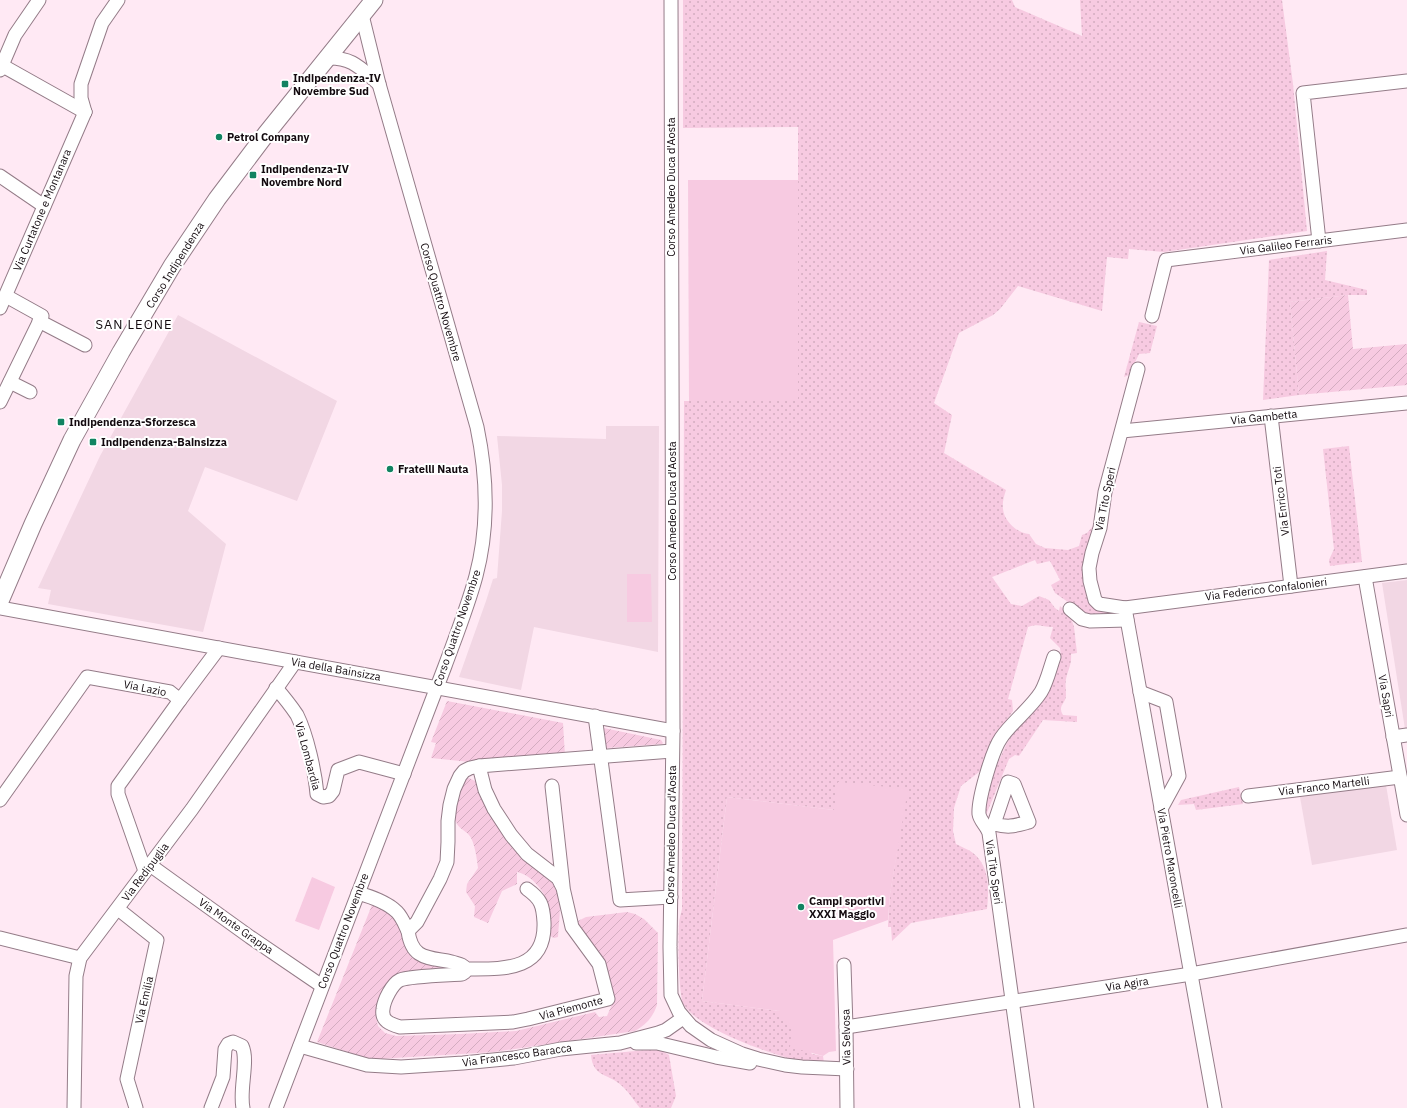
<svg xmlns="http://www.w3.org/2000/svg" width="1407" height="1108" viewBox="0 0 1407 1108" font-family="'IBM Plex Sans',sans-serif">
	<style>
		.built { fill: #f2d7e4 }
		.grass { fill: url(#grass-dots) }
		.garden { fill: url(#garden-furrows) }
		.pitch { fill: #f7cae1 }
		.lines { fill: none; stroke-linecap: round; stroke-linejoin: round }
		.minor-casing { stroke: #947c88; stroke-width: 15 }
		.major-casing { stroke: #947c88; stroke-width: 19 }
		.minor { stroke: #fff; stroke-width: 13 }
		.major { stroke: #fff; stroke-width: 17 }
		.poi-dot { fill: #118361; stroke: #fff; stroke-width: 1.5 }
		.labels { text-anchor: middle; stroke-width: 4; stroke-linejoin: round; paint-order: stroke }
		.poi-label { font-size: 11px; font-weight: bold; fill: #130a0f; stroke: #fff; text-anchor: start }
		.street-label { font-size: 11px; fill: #130a0f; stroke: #fff }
		.quarter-label { font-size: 13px; letter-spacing: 1px; fill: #130a0f; stroke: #fff }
	</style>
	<defs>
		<pattern id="grass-dots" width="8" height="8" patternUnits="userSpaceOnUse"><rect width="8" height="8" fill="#f7cae1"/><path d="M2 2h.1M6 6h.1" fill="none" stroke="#d3acc0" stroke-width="1.8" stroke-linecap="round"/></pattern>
		<pattern id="garden-furrows" width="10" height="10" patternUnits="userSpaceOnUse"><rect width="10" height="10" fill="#f7cae1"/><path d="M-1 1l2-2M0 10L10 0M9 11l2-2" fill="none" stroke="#d3acc0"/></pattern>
	</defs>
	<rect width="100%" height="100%" fill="#ffe9f4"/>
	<g class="built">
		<polygon points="178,315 337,401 297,501 205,467 188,511 226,544 203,632 48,604 51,590 38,588 100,456"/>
		<polygon points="606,426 659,426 658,652 534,627 521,690 459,677 486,601 493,579 497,578 502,511 502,485 497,436 606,439"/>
		<polygon points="1407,580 1407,729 1405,729 1382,583"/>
		<polygon points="1386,785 1397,850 1312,865 1300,797"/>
	</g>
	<g class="grass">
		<path d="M683,0H1012L1015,7L1082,36L1080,0H1282L1293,84L1307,231L1164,252L1129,249L1128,259L1107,257L1102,311L1018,286L1000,309L993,315L959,333L934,403L952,415L944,453L1006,490C1004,496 1002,503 1003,509C1004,521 1018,534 1029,534L1036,544L1045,548L1068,550L1079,546L1082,535L1087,533L1093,526L1095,529C1091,547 1075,594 1094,607C1099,611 1108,612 1114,615L1088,616L1055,593L1051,585L1060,580L1050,561L1037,564L1035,560L992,577L1011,604L1022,606L1039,596L1049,600L1055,608L1059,611L1060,606L1070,615L1074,627L1077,653L1071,654C1072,664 1068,670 1066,679C1065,685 1066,690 1066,695C1066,704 1057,705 1063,715L1077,716V722L1043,720L1019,756L1015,755L1009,759L986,815L984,809L995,769L1007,743L1018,727L1058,657L1061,656L1060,648L1050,638L1053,627C1043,627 1038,623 1028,627L1008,699L1012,700L1013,711L996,735L983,769L961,786L954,808L953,831L956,844C961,847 968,849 973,853C990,866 989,890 987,909L911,923L892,941L891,927H888V925L890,894L907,789L834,810L727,797L702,1001L780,1011L784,1020L792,1025L812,1054L823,1056L824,1063C816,1062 808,1062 800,1061C772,1055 699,1029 684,1005C678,996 678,937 679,924C679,919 681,914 682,909L684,401H798V127L683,128Z"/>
		<polygon points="1327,251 1325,280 1367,290 1367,295 1348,295 1290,302 1299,395 1263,400 1269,260"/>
		<polygon points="1139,322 1157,326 1150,353 1139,354 1129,375 1124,377"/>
		<polygon points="1349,446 1362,562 1330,566 1329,560 1334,549 1323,449"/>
		<polygon points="1239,787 1243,804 1196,810 1194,804 1178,805 1181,800"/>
		<path d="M658,1049L669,1055L676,1096L671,1108H640C634,1101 629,1092 622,1086C609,1073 593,1078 591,1055Z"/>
	</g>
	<g class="garden">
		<polygon points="1348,295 1353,349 1407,344 1407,385 1299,395 1290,302"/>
		<polygon points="447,701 563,723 565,756 470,762 431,758 436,743 431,742"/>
		<polygon points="604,728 661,740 663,743 662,744 606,748"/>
		<path d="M469,778L477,782L555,884C563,903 559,917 558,937L554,938L550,936C550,927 551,914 549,905C544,891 532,875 517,872V884L502,891L488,923L474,917L475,906L466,892L467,884L478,868C477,860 475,842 469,835C466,831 458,828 456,822C450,809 459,792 463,780Z"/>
		<path d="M372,905L390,912L395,917L411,957L457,968L407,974L379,1003L376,1017L378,1026L385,1033L396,1036L461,1034L516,1031L595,1012L599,1017L607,1016L614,1000L612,988L603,961L578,927V921L586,917L627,912L635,914L644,919L658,933L657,1005C653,1017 646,1025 635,1031L494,1052L378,1059L363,1057L317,1042Z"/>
	</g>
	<g class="pitch">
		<polygon points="688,180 798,180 798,401 689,401"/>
		<polygon points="627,574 651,574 652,622 627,622"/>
		<polygon points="838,782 908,789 890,894 888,920 833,940 836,1051 829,1052 823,1056 790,1047 792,1025 783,1025 783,1020 779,1019 780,1011 702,1001 727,797 834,810"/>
		<polygon points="312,877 335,887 319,930 295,921"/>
	</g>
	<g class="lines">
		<defs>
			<g id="minor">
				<polyline points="671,0 673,731 670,947 671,995 679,1012 691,1026 711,1040 742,1054 758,1059 785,1065 802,1067 847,1069"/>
				<path d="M327,58C353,57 361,69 379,84"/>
				<polyline points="3,66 85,112"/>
				<polyline points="0,70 15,35 39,0"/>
				<polyline points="85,112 81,98 81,84 102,23 118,0"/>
				<polyline points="0,176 44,206"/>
				<polyline points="1319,241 1303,93 1407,81"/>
				<polyline points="0,308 85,112"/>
				<polyline points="1152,316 1166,260 1407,230"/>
				<polyline points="39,321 85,345"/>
				<polyline points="1138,369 1105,492 1100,528 1092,553 1089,568 1090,581 1095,600 1099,604 1125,608 1407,571"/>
				<polyline points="10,382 30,392"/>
				<polyline points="0,402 42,316 6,296"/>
				<polyline points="1271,416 1291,586"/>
				<polyline points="1122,431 1407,403"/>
				<polyline points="1365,577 1407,815"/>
				<polyline points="0,608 673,731"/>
				<polyline points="1125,608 1215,1108"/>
				<polyline points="1070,609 1082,619 1090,621 1127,620"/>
				<path d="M276,688C283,696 291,706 297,715C307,735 315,772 317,794L323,797L329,796L333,791L338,770L359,762L404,774"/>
				<polyline points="1140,692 1166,702 1179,776 1161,809"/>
				<polyline points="180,700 219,648"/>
				<polyline points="595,716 620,900 671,897"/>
				<polyline points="1393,737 1407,735"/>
				<polyline points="479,766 672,751"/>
				<polyline points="552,786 563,886"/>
				<polyline points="1248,796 1400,777"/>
				<polyline points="0,800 87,677 170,692 180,700 118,786 118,794 145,871"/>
				<path d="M988,828L994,824C1009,828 1014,826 1029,822L1014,784L1008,782L994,824"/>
				<polyline points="150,865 250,937 322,986"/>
				<path d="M358,893C372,897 387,902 397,912C402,917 405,925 408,931L417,922L440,879L447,862L448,842V821L450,805L454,789L460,776L464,771L470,768L479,766L485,790L494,809L511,835L527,854L558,878L563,888L572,927L599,964L608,999L528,1019L513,1022L400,1027C390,1024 381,1021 383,1009C384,1000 392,984 400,980C410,976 449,975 462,974L465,972L466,969"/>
				<polyline points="118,909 157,940 127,1079 136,1108"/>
				<path d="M408,931C412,960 428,957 452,962C458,964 463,964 466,969C502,969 546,972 544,922C543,905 541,899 527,889"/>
				<polyline points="0,938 80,958"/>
				<polyline points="844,965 846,1027 847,1108"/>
				<polyline points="846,1027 1191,974 1407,935"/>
				<polyline points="636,1043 657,1043 716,1057 750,1063"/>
				<polyline points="300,1046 367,1065 401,1067 463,1063 514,1058 561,1049 620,1043 658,1033 666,1030 683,1018"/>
				<polyline points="74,1108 76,976 80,958 192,809 295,662"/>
				<path d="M211,1108L223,1077L225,1049L228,1044L233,1042L242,1046C249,1061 239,1089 243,1108"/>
				<path d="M276,1108L445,666C456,636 468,606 476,576C489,527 487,475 477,427L379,84L362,15"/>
				<path d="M1027,1108L989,833C987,826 980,821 979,814C978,799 992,751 1001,738C1012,722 1030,709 1041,692C1047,682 1050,668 1054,657"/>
			</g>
			<polyline id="major" points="0,601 33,524 72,440 121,352 172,266 217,199 266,134 374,0"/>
		</defs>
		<use href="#minor" class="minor-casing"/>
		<use href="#major" class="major-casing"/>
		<use href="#minor" class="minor"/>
		<use href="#major" class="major"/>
	</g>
	<g class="poi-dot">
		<rect x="281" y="80" width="8" height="8" rx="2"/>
		<circle cx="219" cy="137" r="4"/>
		<rect x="249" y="171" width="8" height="8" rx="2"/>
		<rect x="57" y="418" width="8" height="8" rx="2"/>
		<rect x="89" y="438" width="8" height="8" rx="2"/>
		<circle cx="390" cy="469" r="4"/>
		<circle cx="801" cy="907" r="4"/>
	</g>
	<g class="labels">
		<g class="poi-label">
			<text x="293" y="82">Indipendenza-IV<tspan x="293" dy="13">Novembre Sud</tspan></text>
			<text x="227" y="141">Petrol Company</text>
			<text x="261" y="173">Indipendenza-IV<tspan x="261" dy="13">Novembre Nord</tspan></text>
			<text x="69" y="426">Indipendenza-Sforzesca</text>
			<text x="101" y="446">Indipendenza-Bainsizza</text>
			<text x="398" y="473">Fratelli Nauta</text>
			<text x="809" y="905">Campi sportivi<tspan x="809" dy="13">XXXI Maggio</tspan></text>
		</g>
		<g class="street-label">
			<text transform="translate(671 187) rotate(-90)" y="4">Corso Amedeo Duca d'Aosta</text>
			<text transform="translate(42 210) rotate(-67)" y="4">Via Curtatone e Montanara</text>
			<text transform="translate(1286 245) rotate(-7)" y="4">Via Galileo Ferraris</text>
			<text transform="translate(175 265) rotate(-58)" y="4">Corso Indipendenza</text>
			<text transform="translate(441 302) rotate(74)" y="4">Corso Quattro Novembre</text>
			<text transform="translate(1264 417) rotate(-6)" y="4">Via Gambetta</text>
			<text transform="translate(1105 499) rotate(-78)" y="4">Via Tito Speri</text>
			<text transform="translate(1281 501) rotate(-97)" y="4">Via Enrico Toti</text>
			<text transform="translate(672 511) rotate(-90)" y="4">Corso Amedeo Duca d'Aosta</text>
			<text transform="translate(1266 589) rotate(-7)" y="4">Via Federico Confalonieri</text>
			<text transform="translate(457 628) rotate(-71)" y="4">Corso Quattro Novembre</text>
			<text transform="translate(336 669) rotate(10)" y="4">Via della Bainsizza</text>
			<text transform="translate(145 688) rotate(11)" y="4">Via Lazio</text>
			<text transform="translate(1386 696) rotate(80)" y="4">Via Sapri</text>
			<text transform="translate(308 756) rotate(75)" y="4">Via Lombardia</text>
			<text transform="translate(1324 786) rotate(-7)" y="4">Via Franco Martelli</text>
			<text transform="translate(671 835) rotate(-89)" y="4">Corso Amedeo Duca d'Aosta</text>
			<text transform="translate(1170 858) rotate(80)" y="4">Via Pietro Maroncelli</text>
			<text transform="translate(145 872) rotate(-53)" y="4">Via Redipuglia</text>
			<text transform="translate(994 872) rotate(82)" y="4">Via Tito Speri</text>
			<text transform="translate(236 926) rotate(35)" y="4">Via Monte Grappa</text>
			<text transform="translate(343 931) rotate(-69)" y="4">Corso Quattro Novembre</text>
			<text transform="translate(1127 984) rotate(-9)" y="4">Via Agira</text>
			<text transform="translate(144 1000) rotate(-77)" y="4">Via Emilia</text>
			<text transform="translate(571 1008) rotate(-15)" y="4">Via Piemonte</text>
			<text transform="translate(846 1037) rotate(-91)" y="4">Via Selvosa</text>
			<text transform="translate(517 1055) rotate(-8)" y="4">Via Francesco Baracca</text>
		</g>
		<g class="quarter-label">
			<text x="134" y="329">SAN LEONE</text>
		</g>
	</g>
</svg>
